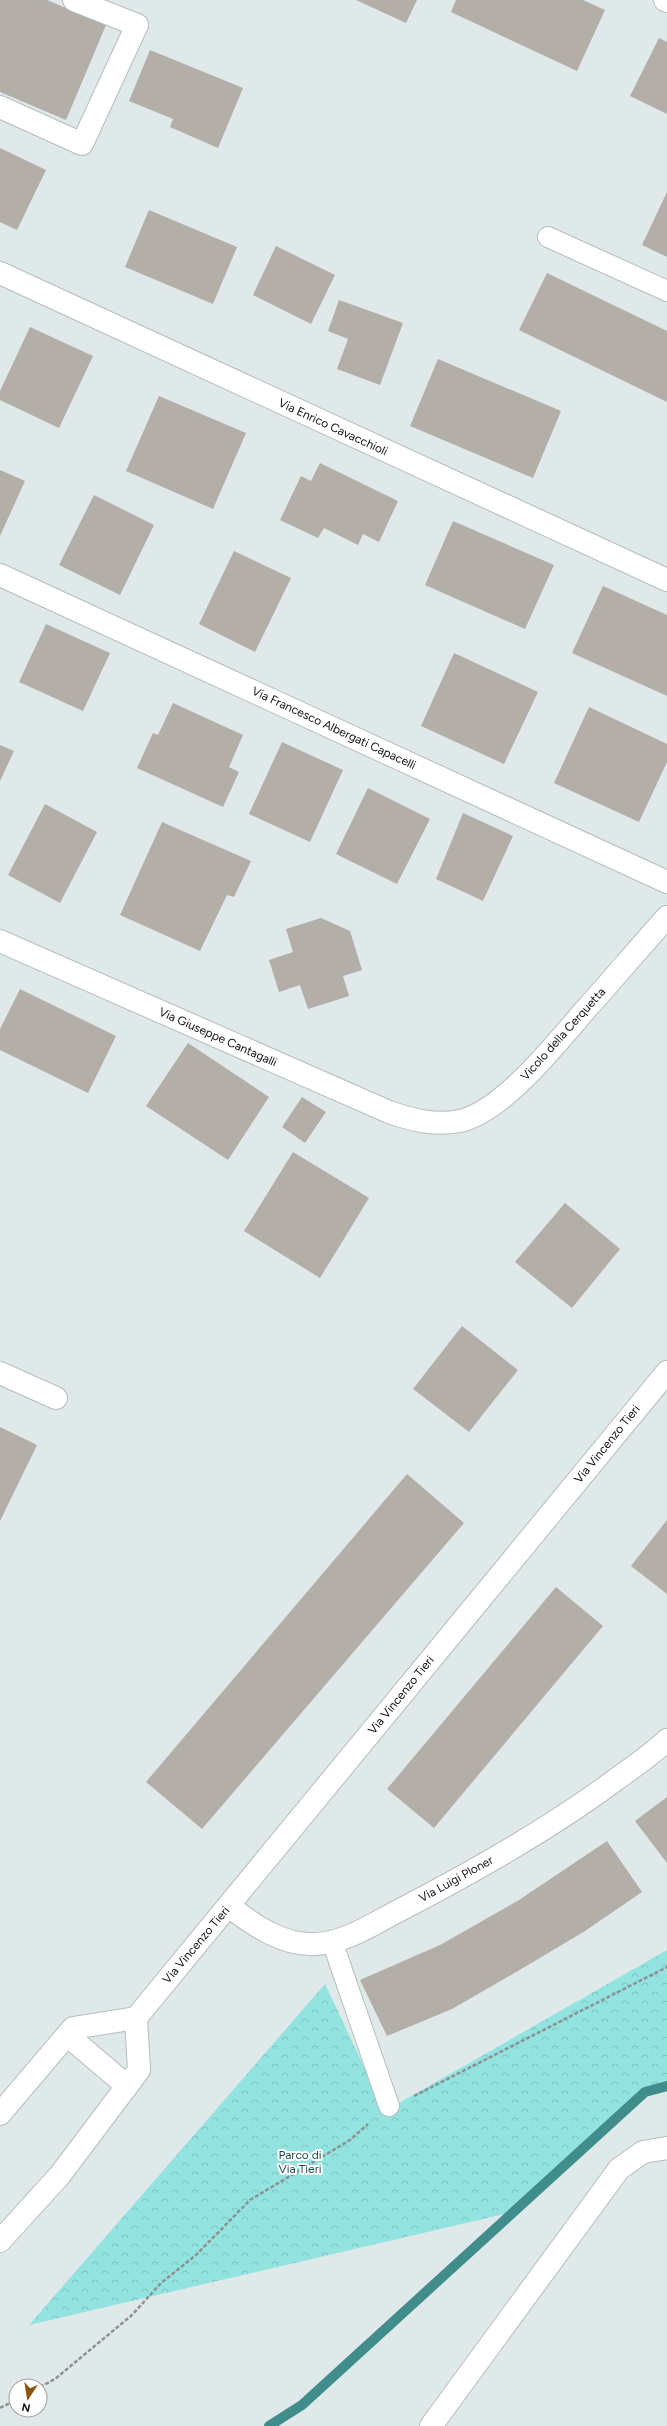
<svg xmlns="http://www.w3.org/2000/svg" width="667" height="2426" viewBox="0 0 667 2426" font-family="Figtree,sans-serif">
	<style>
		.park { fill: url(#park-crowns) }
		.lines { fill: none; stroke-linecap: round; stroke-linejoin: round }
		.stream { stroke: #418d8b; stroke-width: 10 }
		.building { fill: #b4aea8 }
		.service-casing { stroke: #b5bebd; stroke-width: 22 }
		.minor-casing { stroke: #b5bebd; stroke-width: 24 }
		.tertiary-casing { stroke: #b5bebd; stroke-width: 24 }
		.path { stroke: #8b9292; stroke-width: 2.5; stroke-dasharray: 4 2; stroke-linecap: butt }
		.service { stroke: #fff; stroke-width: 20 }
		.minor { stroke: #fff; stroke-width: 22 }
		.tertiary { stroke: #fff; stroke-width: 22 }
		.labels { text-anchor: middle; stroke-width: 4; stroke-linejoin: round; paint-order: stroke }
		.street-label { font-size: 12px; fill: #0f1212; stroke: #fff }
		.park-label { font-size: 12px; fill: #1d4d4c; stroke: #fff }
	</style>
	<defs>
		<pattern id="park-crowns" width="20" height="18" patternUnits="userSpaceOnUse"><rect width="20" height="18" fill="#93e4e1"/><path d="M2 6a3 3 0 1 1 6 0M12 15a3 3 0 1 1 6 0" fill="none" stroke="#7ec3c0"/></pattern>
	</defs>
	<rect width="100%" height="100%" fill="#dfe9e9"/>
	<polygon class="park" points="667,1950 667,2086 645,2092 517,2211 29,2325 325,1984 385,2111"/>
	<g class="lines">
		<polyline class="stream" points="269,2426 302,2405 645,2092 667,2086"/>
	</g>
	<g class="building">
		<polygon points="0,0 47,0 106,25 66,120 0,92"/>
		<polygon points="356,0 417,0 406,23"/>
		<polygon points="456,0 583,0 605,10 577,71 451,12"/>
		<polygon points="659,38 667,42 667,114 630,96"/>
		<polygon points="150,50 243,88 218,148 170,127 173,119 129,101"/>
		<polygon points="0,148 46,170 17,230 0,222"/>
		<polygon points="667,192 667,257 642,245"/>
		<polygon points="149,210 237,247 213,304 125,267"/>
		<polygon points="276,246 335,275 311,324 253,295"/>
		<polygon points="547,273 667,331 667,402 519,330"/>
		<polygon points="339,300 403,323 380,385 337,369 348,339 328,331"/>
		<polygon points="30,327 93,356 59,428 0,400 0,391"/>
		<polygon points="438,359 561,411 533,478 410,426"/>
		<polygon points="159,396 246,433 213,509 126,471"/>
		<polygon points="320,463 398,501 379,542 363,534 358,545 324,528 318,538 280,520 301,476 311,481"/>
		<polygon points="0,470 25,481 0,536"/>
		<polygon points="94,495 154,525 120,595 59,565"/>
		<polygon points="453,521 554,565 525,629 425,585"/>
		<polygon points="234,551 291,578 255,652 199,624"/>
		<polygon points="603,586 667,615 667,696 572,653"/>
		<polygon points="46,624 110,653 83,711 19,682"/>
		<polygon points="454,653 538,692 504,764 421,726"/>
		<polygon points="173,703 243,735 229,767 239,772 223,807 137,768 153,733 158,735"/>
		<polygon points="589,707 667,744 667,762 639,822 554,783"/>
		<polygon points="282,742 343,770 310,842 249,814"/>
		<polygon points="0,745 14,751 0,781"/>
		<polygon points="368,788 430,819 397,884 336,854"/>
		<polygon points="45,804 97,832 60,903 8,875"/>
		<polygon points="463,813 513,836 483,901 436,879"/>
		<polygon points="162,822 251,861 234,897 227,895 200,951 120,915"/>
		<polygon points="321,918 350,931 362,970 343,976 349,996 308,1009 300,985 279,992 269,960 293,952 286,929"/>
		<polygon points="20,989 116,1036 88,1093 0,1050 0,1029"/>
		<polygon points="188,1043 269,1097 228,1160 146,1106"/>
		<polygon points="302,1097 326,1112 305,1143 282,1127"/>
		<polygon points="293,1152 369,1198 320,1278 244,1231"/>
		<polygon points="565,1203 620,1249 572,1308 515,1262"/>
		<polygon points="462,1326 518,1370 469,1432 413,1389"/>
		<polygon points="0,1427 37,1445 0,1521"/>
		<polygon points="407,1474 464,1523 202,1829 146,1782"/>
		<polygon points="667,1520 667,1594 631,1566"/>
		<polygon points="556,1587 603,1626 434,1828 387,1789"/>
		<polygon points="667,1797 667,1863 635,1821"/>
		<polygon points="607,1841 642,1892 585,1931 518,1971 452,2009 387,2036 360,1980 440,1945 519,1900"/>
	</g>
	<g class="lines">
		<defs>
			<g id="service">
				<polyline points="548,237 667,291"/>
				<polyline points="332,1941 389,2106"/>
			</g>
			<g id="minor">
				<polyline points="665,0 667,1"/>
				<polyline points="0,107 82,144 137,25 74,0"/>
				<polyline points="0,273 667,580"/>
				<polyline points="0,575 667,882"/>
				<path d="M0,941L389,1112C412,1120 435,1126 460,1121C504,1111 558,1041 587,1008C614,978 640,947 667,917"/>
				<polyline points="0,1373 56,1398"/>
				<path d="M229,1906C253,1925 283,1946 316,1944C346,1943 376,1922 402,1909C475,1871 548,1830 614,1781C632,1768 651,1755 667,1740"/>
				<polyline points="431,2426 619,2169 643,2152 667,2148"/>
			</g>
			<g id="tertiary">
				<polyline points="67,2035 127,2086"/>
				<polyline points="0,2114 73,2028 136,2018 667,1372"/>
				<polyline points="0,2241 60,2175 139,2070 136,2018"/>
			</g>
		</defs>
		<use href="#service" class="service-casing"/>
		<use href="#minor" class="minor-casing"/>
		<use href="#tertiary" class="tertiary-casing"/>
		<g class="path">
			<polyline points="414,2096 667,1967"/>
			<polyline points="40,2387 55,2379 132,2315 161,2283 196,2255 250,2200 350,2140 368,2124"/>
			<polyline points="0,2408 16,2400"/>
		</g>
		<use href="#service" class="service"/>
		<use href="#minor" class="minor"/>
		<use href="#tertiary" class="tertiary"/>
	</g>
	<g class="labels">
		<g class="street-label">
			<text transform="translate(333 427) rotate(25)" y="4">Via Enrico Cavacchioli</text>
			<text transform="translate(334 728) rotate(25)" y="4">Via Francesco Albergati Capacelli</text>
			<text transform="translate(563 1034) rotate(-48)" y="4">Vicolo della Cerquetta</text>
			<text transform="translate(218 1037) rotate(24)" y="4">Via Giuseppe Cantagalli</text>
			<text transform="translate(607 1444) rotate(-51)" y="4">Via Vincenzo Tieri</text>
			<text transform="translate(401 1695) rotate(-51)" y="4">Via Vincenzo Tieri</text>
			<text transform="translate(456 1879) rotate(-29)" y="4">Via Luigi Ploner</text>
			<text transform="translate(196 1945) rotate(-50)" y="4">Via Vincenzo Tieri</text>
		</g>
		<g class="park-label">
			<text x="300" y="2159">Parco di<tspan x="300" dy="14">Via Tieri</tspan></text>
		</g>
	</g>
	<g transform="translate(28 2398) rotate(192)"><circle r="19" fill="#ffffff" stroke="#9fa0a0"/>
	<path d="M0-3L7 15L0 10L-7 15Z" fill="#8e550f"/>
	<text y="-6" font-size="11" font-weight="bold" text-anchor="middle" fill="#0f1212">N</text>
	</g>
</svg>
